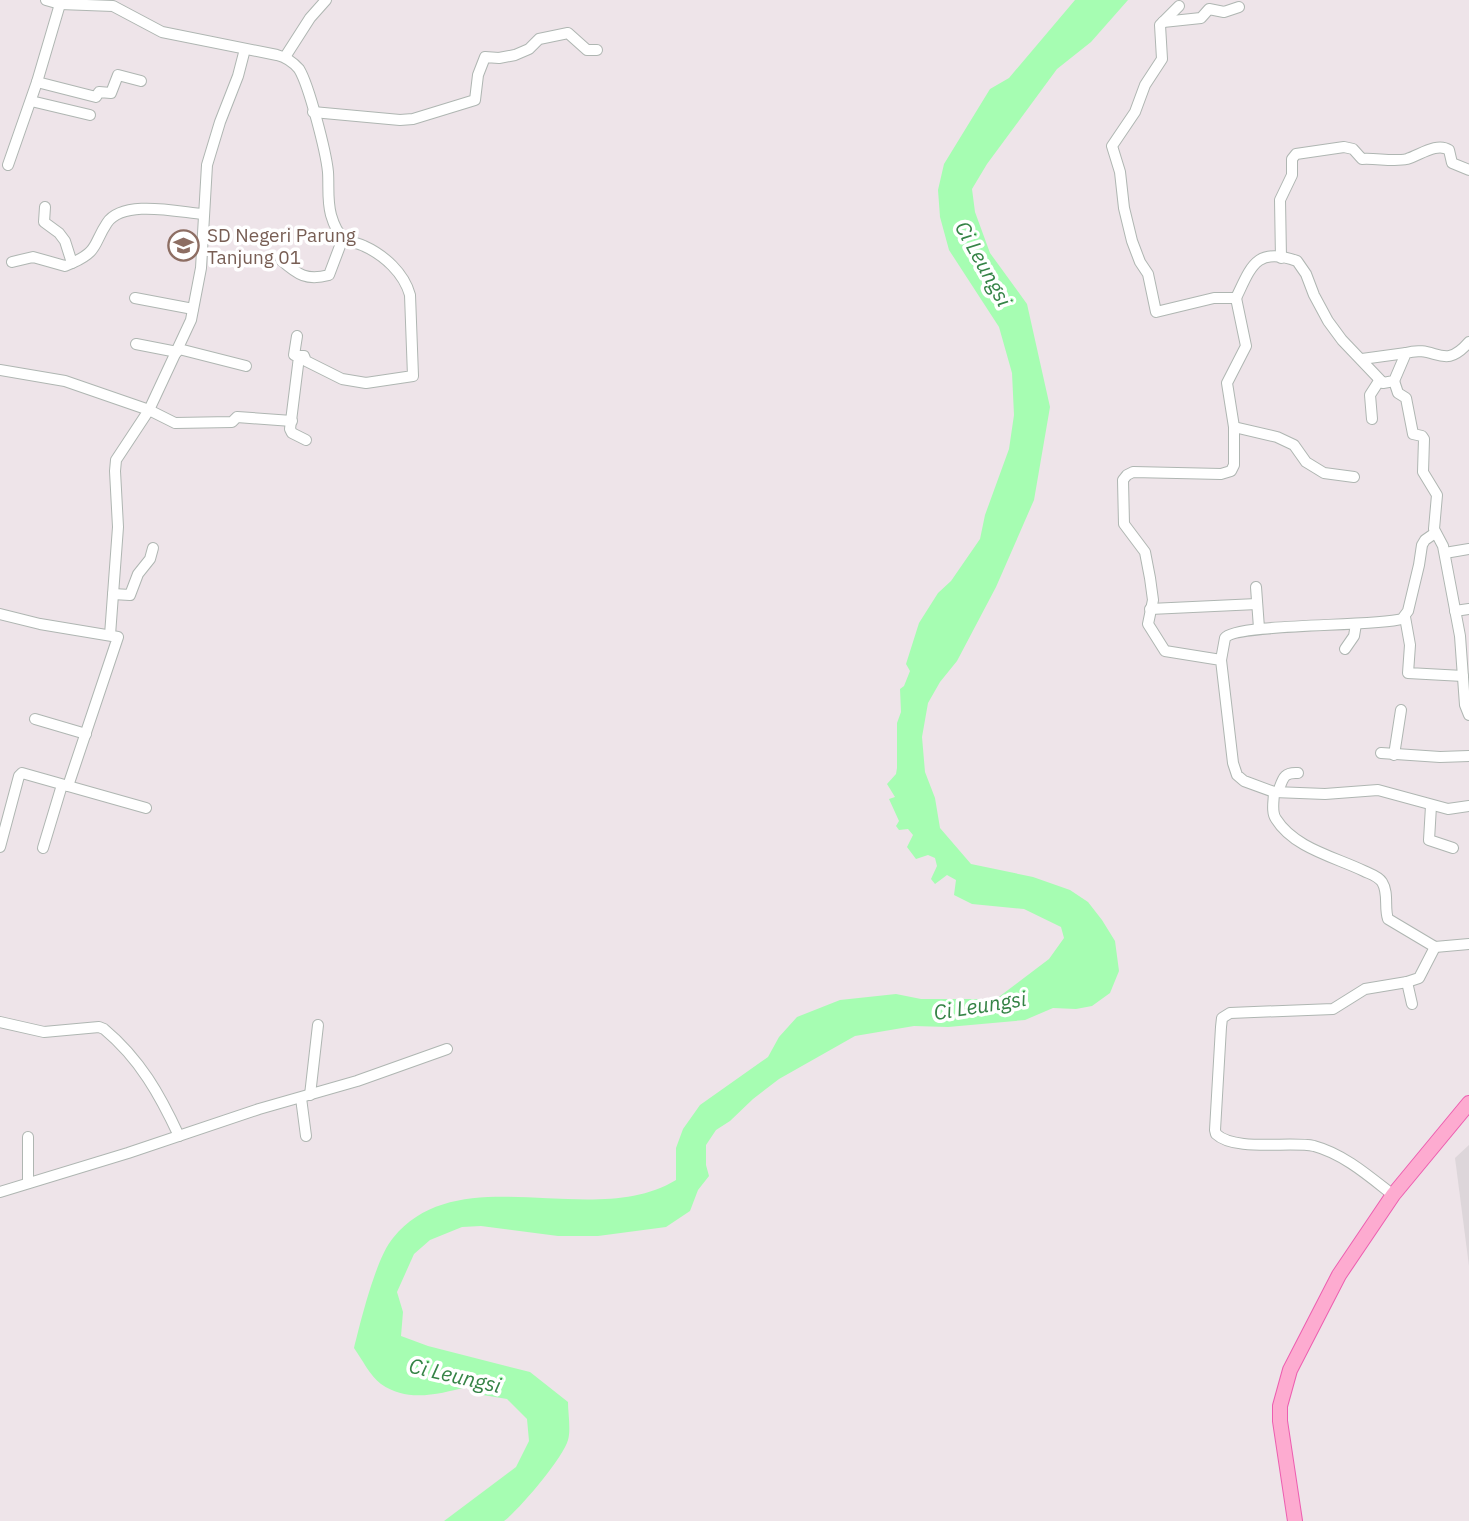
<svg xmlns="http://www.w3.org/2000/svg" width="1469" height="1521" viewBox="0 0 1469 1521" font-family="'IBM Plex Sans',sans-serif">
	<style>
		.industrial { fill: #ddd6da }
		.water { fill: #a6fdb2 }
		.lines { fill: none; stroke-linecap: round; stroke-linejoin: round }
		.minor-casing { stroke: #afb6b2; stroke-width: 12 }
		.major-casing { stroke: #ed5eb0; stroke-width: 16 }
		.minor { stroke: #fff; stroke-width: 10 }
		.major { stroke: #fdabd0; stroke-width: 14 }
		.labels { text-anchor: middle; stroke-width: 7; stroke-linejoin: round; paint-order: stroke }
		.education-label { font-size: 19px; fill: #785e54; stroke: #fff; text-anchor: start }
		.water-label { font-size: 21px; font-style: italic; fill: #358346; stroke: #fff }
	</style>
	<rect width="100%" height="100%" fill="#eee4e9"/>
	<polygon class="industrial" points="1469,1145 1469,1266 1455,1158"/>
	<path class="water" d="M1075,0H1128L1091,42L1057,69L987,164L972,189L975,212L990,253L1027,304L1050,407L1034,500L996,587L957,661L940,682L928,703L922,737L925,772L935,798L940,828L971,864L1033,877L1070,890L1088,902L1102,920L1115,941L1119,971L1110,993L1092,1006L1076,1009L1053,1008L1025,1020L948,1027L914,1026L855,1036L779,1079L753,1099L730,1121L716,1130L706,1145V1165L709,1176L698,1190L690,1211L666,1227L598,1236H558L481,1226L462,1227L430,1240L414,1254L397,1292L403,1312L401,1336L428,1346L530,1372L568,1402C568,1413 571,1430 568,1440C563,1458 519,1510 504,1521H444L516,1467L529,1441L527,1419L507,1399L483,1395L467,1387C438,1394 408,1403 381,1384C370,1376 362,1359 354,1348C361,1320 376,1258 393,1238C460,1156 592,1231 676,1180V1148L683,1129L700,1105L768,1057L779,1037L797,1017L840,1000L896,994L921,999H996L1049,959L1064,938L1061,927L1024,909L972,904L954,895L956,880L947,875L935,884L931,879L937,866L935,858L928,855L916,859L907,847L913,835L908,829L899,830L896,826L899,821L889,799L895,797L887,784L896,774L897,768V723L901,712L900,689L904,686L910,671L906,664L919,623L938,593L951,581L980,539L985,515L1009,449L1014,415L1012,373L999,327L949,250L940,217L938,190L944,164L990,89L1009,78Z"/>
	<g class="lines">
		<defs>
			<g id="minor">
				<path d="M46,0L60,4L113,6L162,32L277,55C285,57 293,62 299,69C309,85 326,152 328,172C329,187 327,200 331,215C333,222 337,233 344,238C349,242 358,243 364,246C384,255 404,273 410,295L413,376L366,383L342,379L306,361L304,356H299"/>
				<polyline points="1179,6 1160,25 1162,59 1145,85 1135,112 1112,146 1120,172 1124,208 1132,241 1140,262 1148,274 1156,312 1214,298 1236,298 1246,346 1227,383 1234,427 1234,465 1231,471 1221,474 1133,472 1127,475 1123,480 1124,524 1145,552 1150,578 1153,600 1148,624 1165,651 1221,660 1233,763 1237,775 1244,781 1274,792 1325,794 1378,790 1448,809 1469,806"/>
				<polyline points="1163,22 1201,18 1209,9 1224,12 1239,7"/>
				<polyline points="285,57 310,18 326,0"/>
				<polyline points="37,82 96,97 99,92 111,93 118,75 141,81"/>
				<polyline points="31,101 90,115"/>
				<polyline points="313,112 400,120 413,119 475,100 478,75 485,57 499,58 515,55 529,49 539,39 568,33 587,50 597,50"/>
				<polyline points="8,165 37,82 60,4"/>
				<path d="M1281,258L1280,200L1292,175V159L1296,154L1344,147L1353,149L1362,159C1376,158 1394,162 1407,159C1420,155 1437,142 1449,150L1452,163L1469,170"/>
				<path d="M281,260C298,275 307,281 329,275L343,238"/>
				<polyline points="12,262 33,257 65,266 72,263 65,241 59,233 44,222 45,207"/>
				<path d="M72,263C99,251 93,244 107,223C123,199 178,212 203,214"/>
				<polyline points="135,298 193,309"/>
				<path d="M1236,298C1251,267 1256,246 1297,261L1306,274L1314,295L1328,321L1342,340L1383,383L1394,381L1406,353C1436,344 1443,372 1469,342"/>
				<polyline points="297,336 294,355 299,356 298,365 290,429 292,433 306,440"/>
				<polyline points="136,344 177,352"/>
				<polyline points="179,349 246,366"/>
				<polyline points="1362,359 1406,353"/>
				<polyline points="0,370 65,381 149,410 175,423 232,422 237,417 292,421"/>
				<polyline points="1394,381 1398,393 1406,398 1413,434 1422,436 1424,439 1423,472 1437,495 1434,529 1443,546 1460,636 1465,705 1469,715"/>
				<polyline points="1372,419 1370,395 1379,381"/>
				<polyline points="1234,427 1277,437 1294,445 1306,462 1324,473 1354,477"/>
				<polyline points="1445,553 1469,549"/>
				<polyline points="1256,587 1259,628"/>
				<polyline points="113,594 130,595 138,574 150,559 153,548"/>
				<polyline points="1150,609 1257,604"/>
				<polyline points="1455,611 1469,609"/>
				<polyline points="0,614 40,624 118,637 68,786"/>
				<polyline points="1405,617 1410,645 1408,673 1463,676"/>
				<polyline points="110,635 118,527 115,471 116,460 149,410 191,320 201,268 207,165 220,122 238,76 245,49"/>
				<polyline points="1345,649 1354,636 1356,624"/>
				<path d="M1221,660L1225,638C1236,623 1372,627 1402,619L1408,611L1419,565L1422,545L1425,540L1435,533"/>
				<polyline points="35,719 86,734"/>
				<polyline points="1381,753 1440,757 1469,756"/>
				<polyline points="1394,755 1401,710"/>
				<path d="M1274,792C1274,800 1271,812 1276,819C1294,848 1335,857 1364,871C1370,874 1378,876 1382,882C1389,893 1384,908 1388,919L1435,947L1469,944"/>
				<path d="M1278,792C1283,779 1283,772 1298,773"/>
				<polyline points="1431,806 1429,840 1453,848"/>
				<polyline points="0,847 19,776 22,773 146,808"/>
				<polyline points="43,848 62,785"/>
				<polyline points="1407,982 1412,1004"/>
				<path d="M0,1022L44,1032L99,1027L104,1029C140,1059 160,1095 179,1136"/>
				<polyline points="310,1095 318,1025"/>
				<polyline points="301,1098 306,1136"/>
				<polyline points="28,1137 28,1183"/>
				<polyline points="0,1192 128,1153 259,1109 357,1081 447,1049"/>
				<path d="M1393,1195C1370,1177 1344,1154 1314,1146C1290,1141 1235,1152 1216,1134L1215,1130L1221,1027L1222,1018L1230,1013L1333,1009L1365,989L1407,982L1419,978L1435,947"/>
			</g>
			<polyline id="major" points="1295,1521 1280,1421 1280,1406 1290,1370 1339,1275 1393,1195 1469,1103"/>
		</defs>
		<use href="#minor" class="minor-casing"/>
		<use href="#major" class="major-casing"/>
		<use href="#minor" class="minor"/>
		<use href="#major" class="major"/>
	</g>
	<defs>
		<symbol id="school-ring" viewBox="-11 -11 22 22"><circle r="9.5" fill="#fff" stroke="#8d6e63" stroke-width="1.5"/><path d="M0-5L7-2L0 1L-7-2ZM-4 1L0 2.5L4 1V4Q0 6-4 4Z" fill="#8d6e63"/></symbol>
	</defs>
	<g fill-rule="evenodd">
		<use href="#school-ring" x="166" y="228" width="35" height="35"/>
	</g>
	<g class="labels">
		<g class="education-label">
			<text x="207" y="242">SD Negeri Parung<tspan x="207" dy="22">Tanjung 01</tspan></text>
		</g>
		<g class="water-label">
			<text transform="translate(983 264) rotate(61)" y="7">Ci Leungsi</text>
			<text transform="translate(980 1006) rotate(-9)" y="7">Ci Leungsi</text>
			<text transform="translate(455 1376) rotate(13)" y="7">Ci Leungsi</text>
		</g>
	</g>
</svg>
